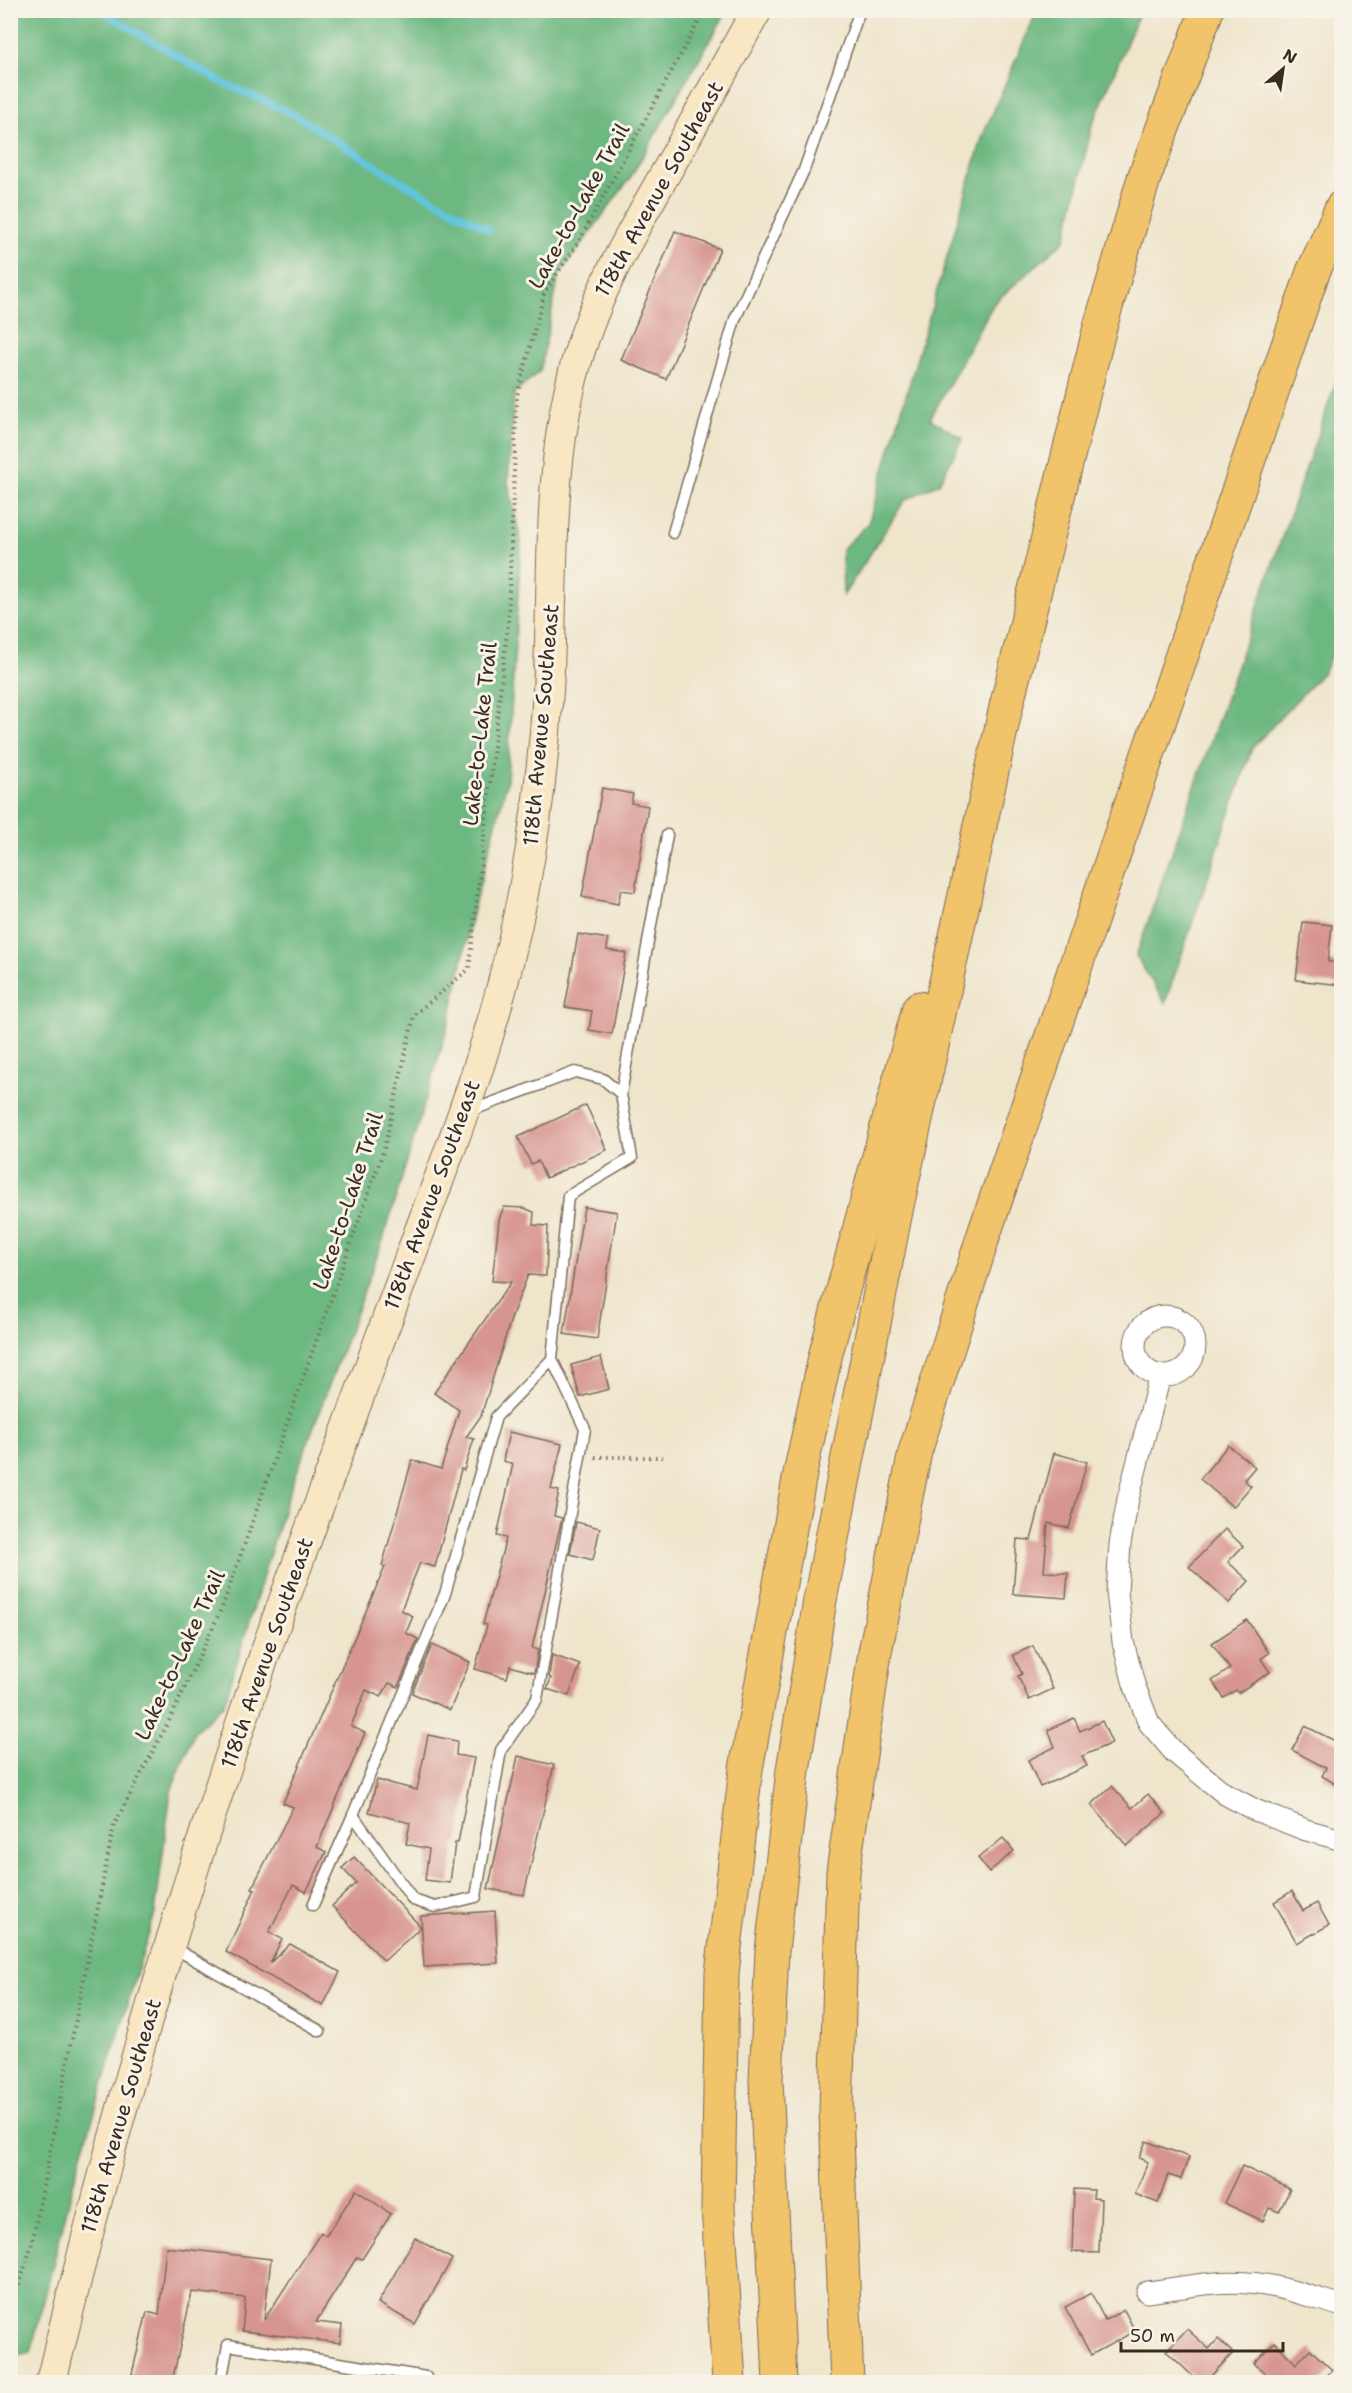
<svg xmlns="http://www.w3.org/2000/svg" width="1352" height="2393" viewBox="0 0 1352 2393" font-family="'Shantell Sans',sans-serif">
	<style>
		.forest { fill: #6db881; stroke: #547150; stroke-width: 1.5 }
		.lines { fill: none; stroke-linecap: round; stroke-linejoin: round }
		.stream { stroke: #62c5e0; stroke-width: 7 }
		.building { fill: #d7958f }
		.lane-casing { stroke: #7a6b5b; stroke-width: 13 }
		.street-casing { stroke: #7a6b5b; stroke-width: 23 }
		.secondary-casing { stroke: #7a6b5b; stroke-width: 32 }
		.highway-casing { stroke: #7a6b5b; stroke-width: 35 }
		.path { stroke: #7a6b5b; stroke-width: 4; stroke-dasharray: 1.5 4.5; stroke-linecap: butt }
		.lane { stroke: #fff; stroke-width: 10 }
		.street { stroke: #fff; stroke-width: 21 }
		.secondary { stroke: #f9e7c3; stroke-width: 30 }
		.highway { stroke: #f1c36a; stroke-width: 33 }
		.labels { text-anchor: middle; stroke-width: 6; stroke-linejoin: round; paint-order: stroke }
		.street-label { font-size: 21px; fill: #3b2a1e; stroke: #f7f3e8 }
	</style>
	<rect width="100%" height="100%" fill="#f7f3e8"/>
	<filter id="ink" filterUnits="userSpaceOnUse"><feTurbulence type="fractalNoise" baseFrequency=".0167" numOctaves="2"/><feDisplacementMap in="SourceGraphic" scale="12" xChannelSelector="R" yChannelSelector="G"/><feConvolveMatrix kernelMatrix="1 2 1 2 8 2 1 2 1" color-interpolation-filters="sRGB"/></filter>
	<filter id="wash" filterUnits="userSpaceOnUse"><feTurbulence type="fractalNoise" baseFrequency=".008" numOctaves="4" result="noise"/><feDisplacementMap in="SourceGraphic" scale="24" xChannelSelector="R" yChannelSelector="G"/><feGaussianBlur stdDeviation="1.35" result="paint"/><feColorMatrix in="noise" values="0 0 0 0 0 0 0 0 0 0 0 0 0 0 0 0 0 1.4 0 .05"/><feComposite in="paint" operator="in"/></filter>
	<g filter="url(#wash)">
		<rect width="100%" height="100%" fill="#efe5cb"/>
		<g class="forest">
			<polygon points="11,10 727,11 630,178 559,275 540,371 514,393 508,482 521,542 507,782 472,914 450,1019 383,1240 286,1501 224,1704 195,1731 171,1791 155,1913 75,2177 31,2352 11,2356"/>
			<polygon points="1037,11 1140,11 1092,126 1065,240 994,303 930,419 963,438 939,483 905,500 843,596 842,549 868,524 983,135"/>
			<polygon points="1341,368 1341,633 1324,671 1252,748 1165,1003 1136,956"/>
		</g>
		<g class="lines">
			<polyline class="stream" points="100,10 219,81 293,114 399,180 489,230"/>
		</g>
		<g id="blocks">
			<g class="building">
				<polygon points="675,231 720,249 666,379 621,360"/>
				<polygon points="602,788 633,794 631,803 648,806 635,892 621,890 618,904 582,897"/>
				<polygon points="1303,922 1332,925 1328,962 1341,962 1341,985 1296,980"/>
				<polygon points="578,934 608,939 607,950 626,953 612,1034 589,1030 592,1011 565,1007"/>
				<polygon points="586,1105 607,1150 546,1178 538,1161 531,1164 518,1137"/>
				<polygon points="504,1207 524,1208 534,1212 533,1225 548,1226 546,1276 528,1275 513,1313 481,1416 466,1437 474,1439 464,1470 461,1469 435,1567 420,1563 401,1610 413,1616 406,1633 418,1639 398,1687 389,1683 381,1697 366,1690 351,1726 365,1733 317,1847 326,1852 306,1892 293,1885 269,1932 282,1939 270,1963 290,1944 340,1972 323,2006 226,1952 255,1889 252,1888 293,1807 283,1803 385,1567 382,1566 412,1460 441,1469 459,1410 434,1393 511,1282 492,1281 499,1220"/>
				<polygon points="584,1207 617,1212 597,1339 564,1334"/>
				<polygon points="601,1357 609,1389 580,1397 571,1365"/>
				<polygon points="509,1432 562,1444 551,1489 559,1491 554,1516 562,1518 532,1648 538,1650 534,1673 510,1666 507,1678 475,1669 487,1625 483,1624 506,1538 497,1536 513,1464 503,1461"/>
				<polygon points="1228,1445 1255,1467 1244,1480 1251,1486 1233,1507 1200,1479"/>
				<polygon points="1054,1453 1087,1462 1069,1528 1048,1523 1044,1572 1068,1573 1066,1598 1013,1594 1017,1539 1031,1540"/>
				<polygon points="576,1522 600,1528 593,1560 570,1554"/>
				<polygon points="1225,1529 1243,1546 1228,1562 1249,1581 1229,1603 1189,1567"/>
				<polygon points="1247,1620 1269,1653 1261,1659 1270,1672 1238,1693 1236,1690 1224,1698 1212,1681 1230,1669 1212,1643"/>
				<polygon points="432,1645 470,1662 450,1710 412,1693"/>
				<polygon points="1033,1646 1053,1689 1029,1700 1018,1676 1022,1674 1013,1655"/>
				<polygon points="552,1655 580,1665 569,1696 547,1689 551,1678 549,1677"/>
				<polygon points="1074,1718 1080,1731 1102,1721 1112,1743 1082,1756 1087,1766 1040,1787 1028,1760 1055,1747 1048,1730"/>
				<polygon points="1305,1726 1339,1743 1341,1738 1341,1787 1322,1776 1326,1768 1292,1750"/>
				<polygon points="428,1735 457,1741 456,1755 474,1758 458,1843 455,1843 450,1883 425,1880 429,1849 406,1844 410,1823 369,1812 377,1780 417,1790"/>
				<polygon points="518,1756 554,1765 524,1895 488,1889"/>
				<polygon points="1112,1786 1132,1808 1148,1794 1165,1813 1127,1846 1091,1805"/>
				<polygon points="1003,1838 1014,1851 989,1872 978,1858"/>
				<polygon points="354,1857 421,1927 384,1961 332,1906 356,1883 342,1868"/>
				<polygon points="1292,1891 1303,1911 1317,1903 1329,1925 1297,1943 1274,1902"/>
				<polygon points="495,1911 498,1963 424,1967 421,1916"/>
				<polygon points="1146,2141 1189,2157 1181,2179 1168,2175 1158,2203 1135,2194 1148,2162 1139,2158"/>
				<polygon points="1242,2166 1290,2189 1279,2212 1269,2208 1263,2221 1224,2203"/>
				<polygon points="1074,2189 1094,2190 1093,2198 1101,2199 1099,2253 1072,2252"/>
				<polygon points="356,2190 391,2214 362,2259 357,2257 316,2322 342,2325 340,2343 242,2331 245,2298 192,2292 172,2382 130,2382 147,2312 159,2315 166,2247 271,2259 264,2320 321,2232 326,2236"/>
				<polygon points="415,2238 452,2259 415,2324 378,2303"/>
				<polygon points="1091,2293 1105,2320 1124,2310 1135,2331 1091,2355 1065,2307"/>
				<polygon points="1187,2329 1209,2349 1218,2339 1233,2353 1205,2382 1199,2382 1166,2351"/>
				<polygon points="1275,2342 1296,2364 1310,2349 1332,2370 1321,2382 1274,2382 1254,2363"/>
			</g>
		</g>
	</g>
	<g filter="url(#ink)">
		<use href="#blocks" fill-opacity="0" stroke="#7a6b5b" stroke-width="1.5"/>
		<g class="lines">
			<defs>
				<g id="lane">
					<polyline points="673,533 735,319 804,170 860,10"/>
					<polyline points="470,1111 575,1072 603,1079 621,1094"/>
					<polyline points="353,1815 413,1900 435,1907 476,1897 501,1750 537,1699 585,1429 552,1359 568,1196 632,1158 621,1094 667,835"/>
					<polyline points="313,1905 353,1815 445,1594 496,1417 552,1359"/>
					<polyline points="172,1947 320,2031"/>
					<polyline points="221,2382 228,2345 426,2377 425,2382"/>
				</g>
				<g id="street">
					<circle cx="1165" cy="1346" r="30"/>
					<polyline points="1160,1376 1128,1499 1120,1544 1117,1592 1123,1642 1134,1684 1149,1723 1174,1752 1225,1794 1255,1810 1306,1830 1342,1840"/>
					<path d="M1147,2292C1180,2288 1214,2280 1248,2283C1280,2285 1311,2297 1342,2306"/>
				</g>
				<path id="secondary" d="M51,2382C112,2126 187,1874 275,1625C320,1499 367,1374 413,1249C439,1178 467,1108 488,1036C522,924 541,808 548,691C554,587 547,480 572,379C590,304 627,240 665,174C696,120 726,65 757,10"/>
				<g id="highway">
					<polyline points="729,2382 718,2207 722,1973 746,1769 800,1474 826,1353 919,1008"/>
					<polyline points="780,2382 766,2080 772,1951 793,1770 820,1600 897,1206 1006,707 1100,327 1144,178 1207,10"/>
					<polyline points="847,2382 836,2113 843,1872 875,1652 915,1452 984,1234 1313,272 1342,207"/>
				</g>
			</defs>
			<use href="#lane" class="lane-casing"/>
			<use href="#street" class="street-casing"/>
			<use href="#secondary" class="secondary-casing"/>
			<use href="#highway" class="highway-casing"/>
			<g class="path">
				<polyline points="595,1457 666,1457"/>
				<polyline points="10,2314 32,2243 114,1825 171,1717 223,1605 384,1149 414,1015 469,969 508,622 517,396 545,291 578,243 705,10"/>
			</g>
			<use href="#lane" class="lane"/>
			<use href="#street" class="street"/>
			<use href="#secondary" class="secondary"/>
			<use href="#highway" class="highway"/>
		</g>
	</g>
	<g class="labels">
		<g class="street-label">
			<text transform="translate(659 189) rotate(-61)" y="7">118th Avenue Southeast</text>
			<text transform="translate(579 206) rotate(-61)" y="7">Lake-to-Lake Trail</text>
			<text transform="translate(541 725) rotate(-85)" y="7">118th Avenue Southeast</text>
			<text transform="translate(480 734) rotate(-84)" y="7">Lake-to-Lake Trail</text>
			<text transform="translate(432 1195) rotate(-70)" y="7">118th Avenue Southeast</text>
			<text transform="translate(348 1201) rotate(-72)" y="7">Lake-to-Lake Trail</text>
			<text transform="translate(267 1653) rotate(-71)" y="7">118th Avenue Southeast</text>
			<text transform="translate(180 1655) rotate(-65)" y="7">Lake-to-Lake Trail</text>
			<text transform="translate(121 2116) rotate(-74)" y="7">118th Avenue Southeast</text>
		</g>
	</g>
	<rect width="1352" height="2393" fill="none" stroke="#f7f3e8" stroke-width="36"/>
	<g transform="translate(1283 69) rotate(29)" stroke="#f7f3e8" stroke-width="4.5" paint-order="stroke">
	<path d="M0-4.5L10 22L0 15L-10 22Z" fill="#3b2a1e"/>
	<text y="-9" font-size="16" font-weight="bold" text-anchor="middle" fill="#3b2a1e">N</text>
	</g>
	<path d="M1121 2342v9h162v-9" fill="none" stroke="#3b2a1e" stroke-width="3"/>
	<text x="1130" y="2342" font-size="18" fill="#3b2a1e" stroke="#f7f3e8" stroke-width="4.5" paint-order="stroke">50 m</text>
</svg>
